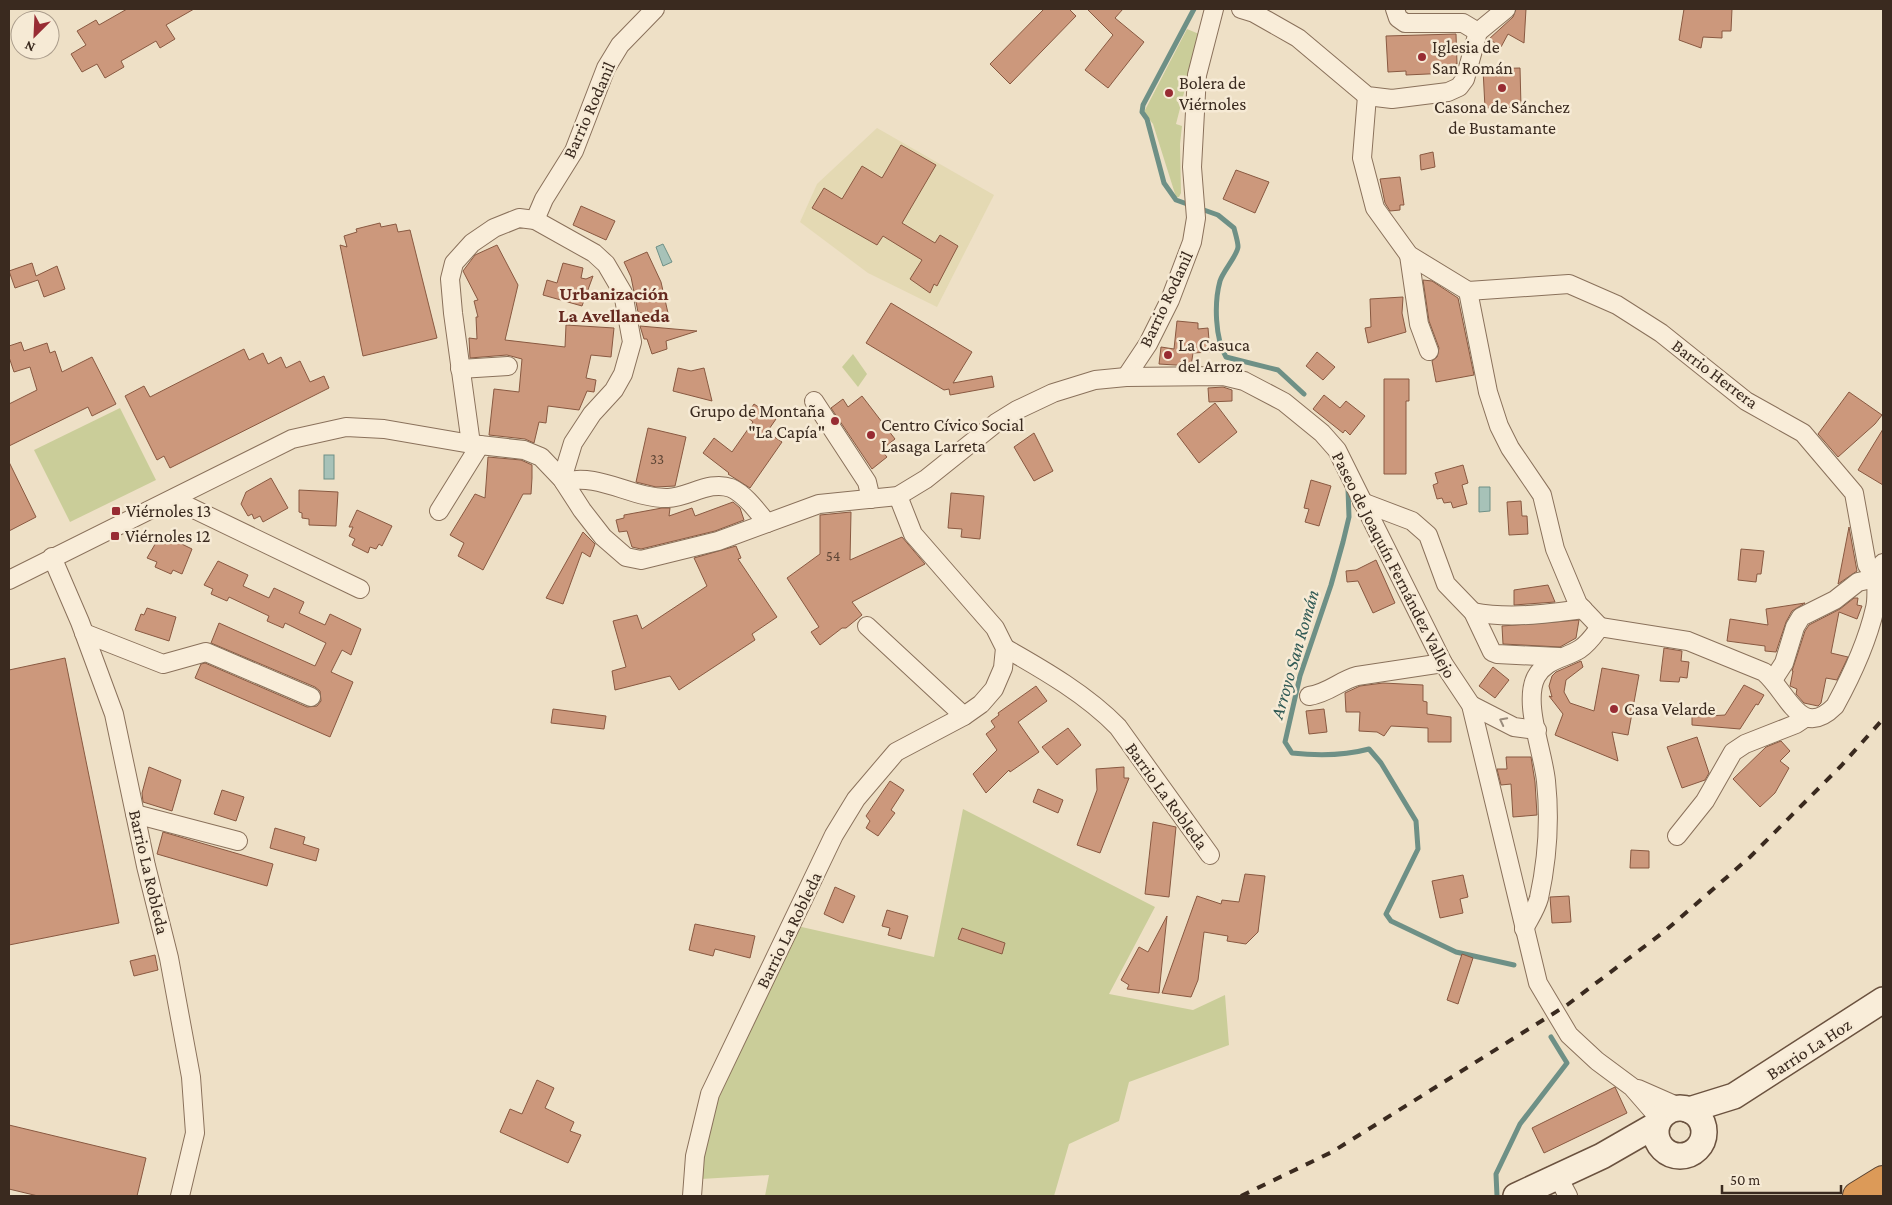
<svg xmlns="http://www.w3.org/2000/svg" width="1892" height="1205" viewBox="0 0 1892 1205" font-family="'Crimson Pro',serif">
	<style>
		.farmland { fill: #e4d9b3 }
		.green { fill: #cacd99 }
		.water { fill: #a7c2b8; stroke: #6e9086 }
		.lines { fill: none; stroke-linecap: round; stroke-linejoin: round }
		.stream { stroke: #6e9086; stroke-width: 5 }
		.building { fill: #cc987c; stroke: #895941 }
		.street-casing { stroke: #8a715b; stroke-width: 20 }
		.secondary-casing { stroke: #6b523f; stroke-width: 28 }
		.highway-casing { stroke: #57402f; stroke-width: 30 }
		.street { stroke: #f9edd9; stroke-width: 18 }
		.secondary { stroke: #f9edd9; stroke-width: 25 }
		.highway { stroke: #dc9a58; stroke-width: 28 }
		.rail { stroke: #3a2a1f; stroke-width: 4; stroke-dasharray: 9 9; stroke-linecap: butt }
		.oneway { stroke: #9a8c7c }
		.poi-dot { fill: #982c33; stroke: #f6ead5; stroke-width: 2 }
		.labels { text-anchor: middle; stroke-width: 5; stroke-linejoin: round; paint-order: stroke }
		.number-label { font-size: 15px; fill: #5e4636 }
		.poi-label { font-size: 18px; fill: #3a2a1f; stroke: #f6ead5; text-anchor: start }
		.street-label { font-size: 18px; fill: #3a2a1f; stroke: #f6ead5 }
		.neighbourhood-label { font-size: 19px; font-weight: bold; fill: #66291f; stroke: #f6ead5 }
		.water-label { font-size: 19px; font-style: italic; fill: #2f5954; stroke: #f6ead5 }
	</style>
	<rect width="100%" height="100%" fill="#eee0c6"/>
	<polygon class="farmland" points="877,128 994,195 937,307 868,273 800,222 817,184"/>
	<g class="green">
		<polygon points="1187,29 1199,34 1176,124 1182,126 1180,144 1181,193 1179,197 1176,197 1153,124 1144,112"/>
		<polygon points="853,354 867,374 858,387 842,367"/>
		<polygon points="120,408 156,480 70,522 34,450"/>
		<polygon points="963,809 1155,907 1109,994 1193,1010 1225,995 1229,1045 1129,1082 1119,1121 1069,1144 1054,1196 765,1196 769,1175 701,1179 710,1094 784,923 934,957"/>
	</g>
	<g class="water">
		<polygon points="663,244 672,262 663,266 656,247"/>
		<rect x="324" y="455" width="10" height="24"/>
		<polygon points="1479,487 1490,487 1490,511 1479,512"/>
	</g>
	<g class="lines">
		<g class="stream">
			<path d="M1194,9L1143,105L1142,112L1147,119L1164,183L1176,200L1218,215L1234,228C1235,233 1238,241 1238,247C1237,256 1223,271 1220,281C1214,303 1215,338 1226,357L1278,370L1304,394"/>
			<path d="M1348,489L1349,517L1343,542L1331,585L1300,676L1285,742L1292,753C1319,756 1343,756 1369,749L1381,763L1416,821L1418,849L1386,914L1391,921L1456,952L1514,965"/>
			<polyline points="1497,1196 1496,1174 1520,1124 1567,1063 1551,1037"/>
		</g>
	</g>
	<g class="building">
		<polygon points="127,9 194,9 166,25 175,39 160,48 156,41 121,61 124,67 105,78 97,64 82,72 71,54 86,45 77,31 96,20 99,25"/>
		<polygon points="1044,9 1069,9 1076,16 1010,84 990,64"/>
		<polygon points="1087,9 1123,9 1115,18 1144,42 1108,88 1085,70 1113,35"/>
		<polygon points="1516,9 1526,9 1524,43 1508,34 1501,47 1489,39 1513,17"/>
		<polygon points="1684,9 1732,9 1731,31 1722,31 1722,38 1703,37 1701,48 1679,40"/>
		<polygon points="1456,34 1457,64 1449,65 1449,73 1406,75 1406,71 1388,72 1386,36"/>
		<polygon points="1520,68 1521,107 1485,108 1483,69"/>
		<polygon points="901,145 936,165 902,223 935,243 940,235 958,246 937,286 934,284 930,293 910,279 922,260 883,236 877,245 812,208 824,188 842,199 862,166 882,178"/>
		<polygon points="1433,152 1435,167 1421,170 1420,155"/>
		<polygon points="1236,170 1269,182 1255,213 1223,199"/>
		<polygon points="1400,177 1404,205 1400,205 1400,210 1390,211 1385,203 1380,179"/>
		<polygon points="581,206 615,221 606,240 573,225"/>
		<polygon points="380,223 381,227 396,224 398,232 410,230 437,338 363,356 340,245 347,247 344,236 357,232 356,229"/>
		<polygon points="497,245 518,285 505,340 565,347 566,325 614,328 611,357 591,355 586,378 596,380 594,392 587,391 579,410 548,406 546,423 539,422 534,443 525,439 489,435 494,389 519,392 522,359 507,355 470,358 469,338 477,339 476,317 478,317 474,301 478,300 463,271 475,255"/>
		<polygon points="647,252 661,282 670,322 638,312 631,277 624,262"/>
		<polygon points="32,263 36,276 57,266 65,289 44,297 38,280 15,288 9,271"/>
		<polygon points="563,263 583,268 581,278 586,279 593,276 582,306 543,295 547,280 557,283"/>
		<polygon points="1423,280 1432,281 1458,298 1474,375 1436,382 1432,361 1437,357 1439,348 1429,321"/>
		<polygon points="1403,297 1402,313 1406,332 1368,343 1365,328 1371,327 1370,299"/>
		<polygon points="891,303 972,352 953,383 992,376 994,387 950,395 949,389 944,390 866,343"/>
		<polygon points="1177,321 1198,323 1198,329 1208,328 1210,352 1193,353 1191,366 1159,364 1161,347 1174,349"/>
		<polygon points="640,326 697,331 666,341 667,349 652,354 647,339 644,339"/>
		<polygon points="21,342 24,351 47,343 50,353 55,351 62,372 92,357 116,404 92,416 88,407 9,446 9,404 37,390 30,367 14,372 9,357 9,346"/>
		<polygon points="244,349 249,360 263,353 268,364 281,357 286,368 300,361 310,382 324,376 329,388 170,468 164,456 157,460 125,396 144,386 150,397"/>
		<polygon points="1317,352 1335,367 1323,380 1306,366"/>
		<polygon points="678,368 691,371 704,368 712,401 673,391"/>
		<polygon points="1384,379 1409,379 1409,401 1406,401 1406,474 1384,474"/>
		<polygon points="1223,387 1232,390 1232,401 1209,402 1208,388"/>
		<polygon points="1849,392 1882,415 1875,424 1838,457 1818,434"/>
		<polygon points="1324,395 1340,408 1346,401 1365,416 1350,435 1345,430 1343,433 1313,409"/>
		<polygon points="862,396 895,439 881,450 887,457 872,469 831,408 843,399 848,407"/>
		<polygon points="1215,403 1237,432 1199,463 1177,434"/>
		<polygon points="754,404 776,419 767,432 782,442 750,488 728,474 729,473 703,453 714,438 732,452 753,422 746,416"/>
		<polygon points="648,428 686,437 675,486 656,487 636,482"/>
		<polygon points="1883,429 1883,485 1858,470"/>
		<polygon points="1034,433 1053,471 1034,481 1014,447"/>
		<polygon points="488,457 521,460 532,465 532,478 531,494 523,494 483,570 458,556 464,543 450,535 475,494 485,498"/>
		<polygon points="9,462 36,517 9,531"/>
		<polygon points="1463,465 1468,483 1462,485 1467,504 1453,508 1451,502 1444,503 1442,498 1437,499 1433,485 1438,483 1435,473"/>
		<polygon points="271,478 288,508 263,522 260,516 254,519 252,514 248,516 241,504 246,492"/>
		<polygon points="1311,480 1331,486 1319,526 1305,522 1309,509 1304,508"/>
		<polygon points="299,490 338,492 336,526 309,525 309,519 302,518 302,513 299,512"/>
		<polygon points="951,493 984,496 980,539 961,537 962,529 948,528"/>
		<polygon points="1521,501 1522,516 1527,516 1528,534 1509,535 1507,502"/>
		<polygon points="733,502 740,508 744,520 715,531 641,549 632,547 627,531 619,532 616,520 624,518 624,515 662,508 670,508 669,516 692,508 695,516"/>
		<polygon points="357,510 392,526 382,546 379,544 376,549 370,547 368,553 352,545 355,539 349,536 353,527 349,527"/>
		<polygon points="851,512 850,560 902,537 925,564 852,602 862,615 846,628 842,628 820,645 811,632 819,627 787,578 820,554 820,515"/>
		<polygon points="1849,527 1857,571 1838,584"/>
		<polygon points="583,532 595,544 590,557 582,552 563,604 546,598"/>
		<polygon points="161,534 192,549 182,574 173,570 171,574 155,567 157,562 147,558"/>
		<polygon points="736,546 741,558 738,559 777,617 752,634 755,640 679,690 670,676 615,690 612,671 626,667 613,621 637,615 642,629 707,586 694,558"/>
		<polygon points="1741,549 1764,551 1761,574 1757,574 1756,582 1738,580"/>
		<polygon points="1376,560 1395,603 1373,613 1358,581 1347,582 1346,571 1356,570"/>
		<polygon points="218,561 248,575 243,586 269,598 274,588 304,602 299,613 301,614 325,625 330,614 361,629 351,655 342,650 331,672 353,682 330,737 195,678 201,664 205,663 307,707 317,706 321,701 320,691 315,687 211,643 219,623 315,666 326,643 285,623 283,628 267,621 269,616 229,597 227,601 211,594 213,589 204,585"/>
		<polygon points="1548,585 1555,602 1514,605 1514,590"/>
		<polygon points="1854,598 1858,598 1857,605 1862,606 1857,619 1839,612 1831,653 1848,657 1838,678 1837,680 1826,678 1821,703 1818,706 1804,703 1796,694 1797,689 1790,686 1793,671 1792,671 1805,631 1809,625 1840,609"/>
		<polygon points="1805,603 1792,611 1786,622 1776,652 1765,651 1765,646 1727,641 1730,619 1768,625 1766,609"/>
		<polygon points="147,608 176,617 169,641 135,630 141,614 144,615"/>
		<polygon points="1579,620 1576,638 1560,647 1503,644 1502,626"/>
		<polygon points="1664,648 1682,651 1681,661 1689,662 1687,678 1680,677 1679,682 1660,681"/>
		<polygon points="65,658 119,923 9,945 9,670"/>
		<polygon points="1581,661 1583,667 1566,680 1564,692 1570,703 1594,711 1602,668 1639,675 1628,735 1612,732 1618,761 1555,735 1563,714 1549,696 1552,697 1549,686 1552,676 1556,672"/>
		<polygon points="1493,667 1509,680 1495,698 1479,686"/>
		<polygon points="1383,683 1423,685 1423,701 1427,702 1427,714 1451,717 1451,742 1428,742 1428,728 1391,726 1384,736 1377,732 1359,731 1360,712 1346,712 1345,693 1360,686"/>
		<polygon points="1744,685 1764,695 1758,705 1756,704 1740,729 1692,725 1692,717 1725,715"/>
		<polygon points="1036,686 1047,701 1018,722 1039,752 1010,772 1009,770 986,793 973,774 997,750 986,734 995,727 991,721 999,715 998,713"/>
		<polygon points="553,709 606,716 604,729 551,723"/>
		<polygon points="1324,709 1327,732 1309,734 1306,711"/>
		<polygon points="1068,728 1081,745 1057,765 1042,747"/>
		<polygon points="1697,737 1709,773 1705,780 1682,788 1667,747"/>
		<polygon points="1781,741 1790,751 1780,761 1789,768 1775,793 1760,807 1733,779 1766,747"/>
		<polygon points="1506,757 1531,757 1535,782 1537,815 1513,817 1511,784 1501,785 1497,769 1507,769"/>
		<polygon points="149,767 181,780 172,811 143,802 142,793"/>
		<polygon points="1124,767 1124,778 1129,778 1100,853 1077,845 1097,790 1096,769"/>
		<polygon points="890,781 904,790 891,810 895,813 878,836 866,828 870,821 866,816"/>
		<polygon points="1038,789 1063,800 1058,813 1033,802"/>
		<polygon points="222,790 244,797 236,821 214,814"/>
		<polygon points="1153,822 1176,827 1169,897 1145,894"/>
		<polygon points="275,828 305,837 303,844 319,849 316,861 270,848"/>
		<polygon points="163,832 273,864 267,886 157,854"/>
		<polygon points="1631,850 1649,851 1649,868 1630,868"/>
		<polygon points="1245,874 1265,876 1258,932 1246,944 1227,941 1228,936 1204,932 1198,980 1191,997 1162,993 1197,896 1221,904 1222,900 1239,902"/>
		<polygon points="1463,875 1468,897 1460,899 1463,913 1440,918 1432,881"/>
		<polygon points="835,887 855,896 843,923 824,914"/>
		<polygon points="1569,896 1571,922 1552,923 1550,897"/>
		<polygon points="887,910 908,916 901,939 888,935 890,928 882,926"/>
		<polygon points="1167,916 1159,993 1127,989 1129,985 1121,980 1139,947 1148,952"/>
		<polygon points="695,924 755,936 750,958 715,949 713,956 689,950"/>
		<polygon points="962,928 1005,943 1002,954 958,939"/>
		<polygon points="1462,954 1473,958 1458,1004 1447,1000"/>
		<polygon points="155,955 158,970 134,976 130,961"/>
		<polygon points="537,1080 554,1088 545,1108 574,1122 570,1131 581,1135 568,1163 500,1132 510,1109 522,1114"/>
		<polygon points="1615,1087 1627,1113 1544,1153 1532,1128"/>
		<polygon points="9,1125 146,1158 137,1196 38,1196 9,1189"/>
	</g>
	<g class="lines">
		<defs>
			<g id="street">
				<polyline points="1241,9 1254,13 1298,38 1367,96 1392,99 1448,92 1459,87 1465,79 1478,32 1506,9"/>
				<polyline points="1395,9 1398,18 1405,23 1463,23 1478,32"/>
				<polyline points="1367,96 1362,158 1375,208 1409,255 1468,291 1488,392 1499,426 1510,448 1542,495 1555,549 1578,604 1600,627"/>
				<polyline points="535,220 544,199 574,151 606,68 620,45 655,9"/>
				<polyline points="1409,255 1419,324 1429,351"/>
				<polyline points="1468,291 1569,284 1617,305 1661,333 1746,401 1803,433 1854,493 1867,565 1876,578 1858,582 1835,600 1801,617 1795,627 1784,663 1773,680"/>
				<polyline points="460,369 508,366"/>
				<polyline points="1126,377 1148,344 1170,300 1192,242 1196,218 1192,167 1197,75 1214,9"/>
				<polyline points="814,401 867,482 871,499"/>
				<polyline points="471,444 453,313 450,279 454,263 472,243 494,228 519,218 535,220 594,253 606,264 623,293 632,342 623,374 614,390 592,414 573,443 562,479"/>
				<path d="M564,482C598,472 633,499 668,498C689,497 710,480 731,488C746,495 757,511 767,523"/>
				<polyline points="173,499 360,589"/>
				<polyline points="1362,502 1412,521 1428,535 1446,584 1473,612 1492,652 1497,654 1559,657"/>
				<polyline points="439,511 480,445"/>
				<polyline points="52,557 80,622 114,714 146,866 169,958 191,1077 195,1133 180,1196"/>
				<polyline points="9,580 292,439 346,427 384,429 471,444 524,450 541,457 562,479 582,510 603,537 626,557 641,560 718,541 819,504 898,496 926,479 996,423 1017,410 1053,393 1095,380 1126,377 1223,376 1244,381 1284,402 1322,433 1337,450 1443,663 1471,705 1538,983 1569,1035 1597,1061 1632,1087 1659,1118"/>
				<path d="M1473,612C1509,619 1546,614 1583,609"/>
				<polyline points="867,626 964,716"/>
				<polyline points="84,633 163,664 206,652 311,697"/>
				<path d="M1005,648C1044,670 1087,695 1118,727L1210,855"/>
				<path d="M1309,696C1329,693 1339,681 1357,676L1443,663"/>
				<polyline points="1471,705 1514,727 1537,730"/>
				<polyline points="135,814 238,841"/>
				<polyline points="1677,836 1705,801 1733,752 1745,744 1796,724 1805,718"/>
				<path d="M1524,929C1529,919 1536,909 1539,898C1547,861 1550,819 1546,781C1543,751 1523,703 1536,677C1546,659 1564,659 1580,649C1589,643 1594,635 1600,627L1688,641L1764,672C1788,692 1800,741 1835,706C1852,675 1867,643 1875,608C1879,593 1872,576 1883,563"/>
				<polyline points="1638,1089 1679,1107"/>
				<polyline points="1558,1177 1568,1196"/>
				<polyline points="692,1196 695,1156 710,1094 834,835 856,799 896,752 964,716 981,704 994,689 1003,668 1005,648 995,628 913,534 898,496"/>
			</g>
			<g id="secondary">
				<circle cx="1680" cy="1132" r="24"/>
				<polyline points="1689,1110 1734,1096 1883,1000"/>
				<polyline points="1516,1196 1602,1156 1656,1125"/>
			</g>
			<polyline id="highway" points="1857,1196 1883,1180"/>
		</defs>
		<use href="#street" class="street-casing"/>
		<use href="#secondary" class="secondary-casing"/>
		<use href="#highway" class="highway-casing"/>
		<use href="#street" class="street"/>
		<use href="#secondary" class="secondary"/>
		<use href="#highway" class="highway"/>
		<polyline class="rail" points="1241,1196 1332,1152 1567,1005 1665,931 1750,857 1841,766 1883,719"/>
	</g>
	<defs><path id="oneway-chevron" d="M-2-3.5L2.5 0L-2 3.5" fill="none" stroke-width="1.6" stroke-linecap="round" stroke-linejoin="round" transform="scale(1.25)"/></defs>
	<use class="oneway" href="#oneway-chevron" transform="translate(1503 721) rotate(-153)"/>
	<g class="poi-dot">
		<circle cx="1422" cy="57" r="5"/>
		<circle cx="1502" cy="88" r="5"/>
		<circle cx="1169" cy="93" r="5"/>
		<circle cx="1168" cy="355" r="5"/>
		<circle cx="835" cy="421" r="5"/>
		<circle cx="871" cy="435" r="5"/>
		<rect x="111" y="506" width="10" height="10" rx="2.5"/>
		<rect x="110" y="531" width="10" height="10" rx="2.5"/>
		<circle cx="1614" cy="709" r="5"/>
	</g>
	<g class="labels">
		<g class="number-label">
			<text x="657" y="464">33</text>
			<text x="833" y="561">54</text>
		</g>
		<g class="poi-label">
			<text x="1432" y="53">Iglesia de<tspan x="1432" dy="21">San Román</tspan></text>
			<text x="1179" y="89">Bolera de<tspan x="1179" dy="21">Viérnoles</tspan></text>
			<text x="1502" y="113" text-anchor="middle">Casona de Sánchez<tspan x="1502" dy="21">de Bustamante</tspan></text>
			<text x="1178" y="351">La Casuca<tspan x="1178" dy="21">del Arroz</tspan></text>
			<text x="825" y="417" text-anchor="end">Grupo de Montaña<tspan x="825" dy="21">"La Capía"</tspan></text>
			<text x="881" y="431">Centro Cívico Social<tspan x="881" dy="21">Lasaga Larreta</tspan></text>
			<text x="126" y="517">Viérnoles 13</text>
			<text x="125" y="542">Viérnoles 12</text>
			<text x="1624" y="715">Casa Velarde</text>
		</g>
		<g class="street-label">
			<text transform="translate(589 110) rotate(-66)" y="6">Barrio Rodanil</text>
			<text transform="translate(1166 299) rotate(-65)" y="6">Barrio Rodanil</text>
			<text transform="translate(1715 374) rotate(37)" y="6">Barrio Herrera</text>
			<text transform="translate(1394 565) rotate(63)" y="6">Paseo de Joaquín Fernández Vallejo</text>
			<text transform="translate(1167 796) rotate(54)" y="6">Barrio La Robleda</text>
			<text transform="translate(149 872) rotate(77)" y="6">Barrio La Robleda</text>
			<text transform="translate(789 930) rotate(-64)" y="6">Barrio La Robleda</text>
			<text transform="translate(1809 1049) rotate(-33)" y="6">Barrio La Hoz</text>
		</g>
		<g class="neighbourhood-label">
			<text x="614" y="300">Urbanización<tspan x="614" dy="22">La Avellaneda</tspan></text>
		</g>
		<g class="water-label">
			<text transform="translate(1294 654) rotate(-74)" y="7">Arroyo San Román</text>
		</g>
	</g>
	<rect width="1892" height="1205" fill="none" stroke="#3a2a1f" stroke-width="20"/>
	<g transform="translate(35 35) rotate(204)"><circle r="24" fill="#f6ead5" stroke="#ab9d8c"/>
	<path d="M0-4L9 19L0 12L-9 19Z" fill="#982c33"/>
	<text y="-8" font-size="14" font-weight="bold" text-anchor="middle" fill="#3a2a1f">N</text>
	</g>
	<path d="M1722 1185v8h119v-8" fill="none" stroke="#3a2a1f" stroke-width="2.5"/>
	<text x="1730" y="1185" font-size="15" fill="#3a2a1f" stroke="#f6ead5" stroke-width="4" paint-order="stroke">50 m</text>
</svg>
